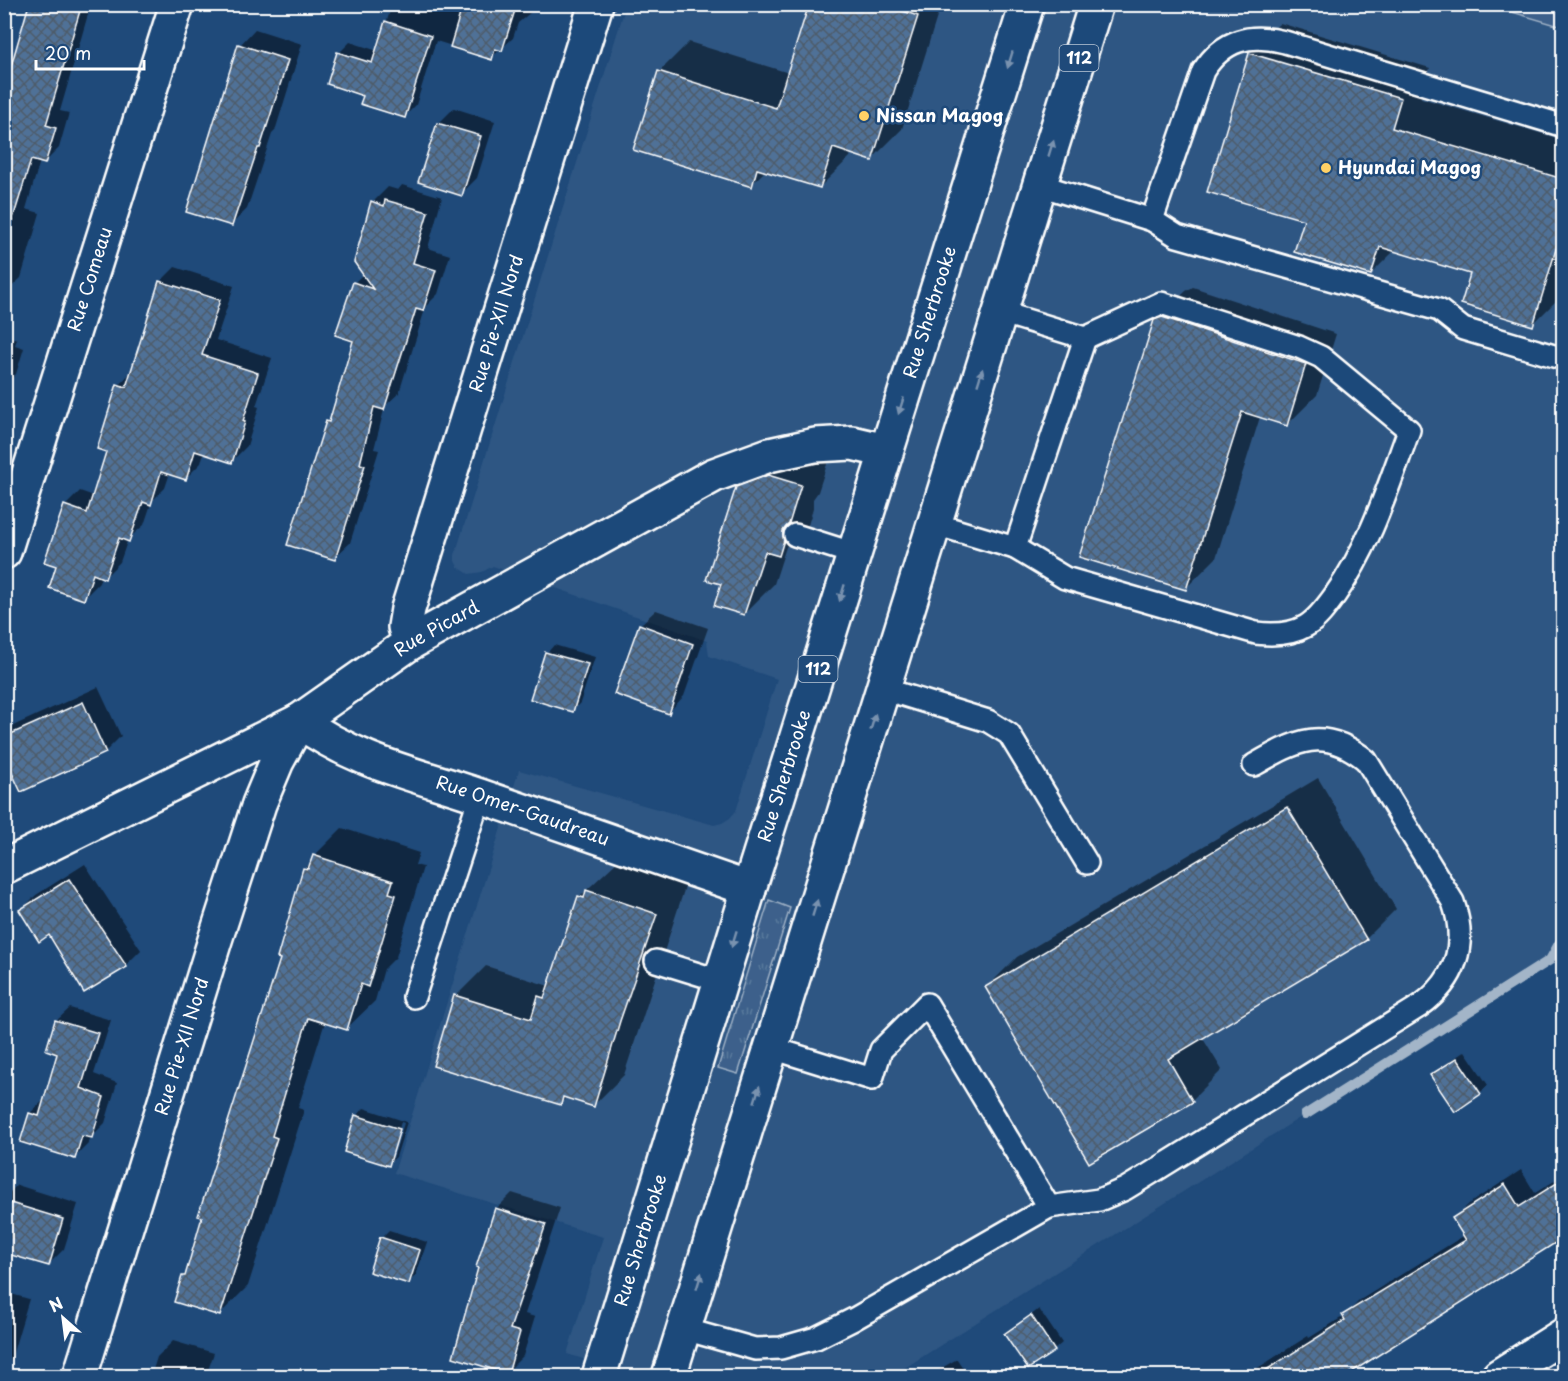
<svg xmlns="http://www.w3.org/2000/svg" width="1568" height="1381" viewBox="0 0 1568 1381" font-family="'Playpen Sans',sans-serif">
	<style>
		.built { fill: #2e5683 }
		.grass { fill: url(#grass-tufts); stroke: #9eb0c5; stroke-width: 1.5 }
		.shadow { fill: #0007; fill-rule: evenodd }
		.lines { fill: none; stroke-linecap: round; stroke-linejoin: round }
		.stream { stroke: #a3b5c8; stroke-width: 10 }
		.building { fill: url(#building-cross-hatch); stroke: #fff; stroke-width: 1.5 }
		.service-casing { stroke: #fff; stroke-width: 26 }
		.minor-casing { stroke: #fff; stroke-width: 38 }
		.primary-casing { stroke: #fff; stroke-width: 38 }
		.service { stroke: #1f4a7a; stroke-width: 21 }
		.minor { stroke: #1f4a7a; stroke-width: 33 }
		.primary { stroke: #1f4a7a; stroke-width: 33 }
		.oneway { fill: #7992af }
		.poi-dot { fill: #ffd166; stroke: #1f4a7a; stroke-width: 2 }
		.labels { text-anchor: middle; stroke-width: 5; stroke-linejoin: round; paint-order: stroke }
		.shield { fill: #1f4a7a; stroke: #bcc9d7; stroke-width: 1.5 }
		.shield-label { font-size: 16px; font-weight: bold; fill: #fff }
		.poi-label { font-size: 18px; font-weight: bold; fill: #fff; stroke: #1f4a7a; text-anchor: start }
		.street-label { font-size: 18px; fill: #fff; stroke: #1f4a7a }
	</style>
	<defs>
		<pattern id="grass-tufts" width="24" height="20" patternUnits="userSpaceOnUse" patternTransform="scale(1.5)"><rect width="24" height="20" fill="#3c618b"/><path d="M3 7l-1-3M5 7V3M7 7l1-3M15 17l-1-3M17 17v-4M19 17l1-3" fill="none" stroke="#59799c"/></pattern>
		<pattern id="building-cross-hatch" width="8" height="8" patternUnits="userSpaceOnUse" patternTransform="scale(1.5)"><rect width="8" height="8" fill="#507197"/><path d="M0 0l8 8M0 8l8-8" fill="none" stroke="#4e5b6a"/></pattern>
	</defs>
	<rect width="100%" height="100%" fill="#1f4a7a"/>
	<filter id="ink" filterUnits="userSpaceOnUse"><feTurbulence type="fractalNoise" baseFrequency=".0167" numOctaves="2"/><feDisplacementMap in="SourceGraphic" scale="12" xChannelSelector="R" yChannelSelector="G"/><feConvolveMatrix kernelMatrix="1 2 1 2 8 2 1 2 1" color-interpolation-filters="sRGB"/></filter>
	<g filter="url(#ink)">
		<polygon class="built" points="1503,4 1503,9 1563,27 1563,951 892,1376 640,1376 567,1354 603,1237 394,1173 519,770 714,825 722,823 730,818 736,811 777,679 709,656 707,641 493,566 482,572 469,574 458,567 455,561 455,555 626,5"/>
		<g class="grass">
			<polygon points="1503,5 1563,5 1563,27 1502,9"/>
			<polygon points="769,900 790,908 738,1074 718,1068"/>
		</g>
		<g class="shadow">
			<polygon points="31,4 91,4 60,111 69,113 59,148 45,162 40,161 26,209 40,213 21,278 6,292 4,82 10,76"/>
			<polygon points="392,4 533,4 531,12 518,23 513,38 491,58 436,41 416,105 404,117 365,95 339,53 350,42 378,51"/>
			<polygon points="810,4 941,4 902,129 872,159 851,153 850,157 820,187 766,170 751,185 659,72 689,42 789,73"/>
			<polygon points="1280,23 1430,68 1421,98 1564,140 1564,293 1533,324 1472,273 1395,250 1371,274 1305,219 1250,53"/>
			<polygon points="255,29 302,44 275,131 272,134 247,209 231,225 240,45"/>
			<polygon points="454,108 495,121 477,178 461,194 438,124"/>
			<polygon points="402,185 442,197 428,248 450,255 438,294 426,306 399,393 385,406 374,449 379,450 350,543 334,558 327,422 331,418 355,340 354,283 364,273 373,202 388,187 398,190"/>
			<polygon points="175,267 234,286 216,340 272,358 256,406 259,407 247,446 232,461 204,452 201,463 186,478 170,473 165,488 152,501 144,525 128,539 120,562 105,577 101,576 99,583 84,598 58,565 65,506 80,491 94,496 108,451 119,385 132,371 160,282"/>
			<polygon points="1193,287 1336,334 1317,395 1287,425 1260,417 1216,558 1186,588 1155,321 1186,291"/>
			<polygon points="4,335 17,339 15,345 24,348 16,374 4,386"/>
			<polygon points="830,455 818,492 813,499 813,509 808,525 786,547 774,584 744,614 723,583 737,488 768,457"/>
			<polygon points="656,610 708,628 684,696 669,712 640,625"/>
			<polygon points="554,645 595,657 580,703 572,711 547,653"/>
			<polygon points="98,687 121,736 105,752 4,753 4,736 15,725"/>
			<polygon points="1318,778 1396,909 1366,939 1202,1037 1222,1070 1192,1100 987,987 1017,957"/>
			<polygon points="342,828 419,853 415,865 423,867 396,957 384,969 375,1001 347,1028 325,1022 298,1108 304,1110 248,1286 220,1314 183,1276 188,1271 282,958 305,869 312,861 314,856"/>
			<polygon points="618,861 686,884 624,1075 594,1105 567,1097 560,1104 456,996 486,966 549,986 579,897"/>
			<polygon points="85,864 141,950 126,965 21,910 36,895"/>
			<polygon points="70,1008 111,1020 94,1074 117,1083 105,1123 91,1137 88,1144 75,1157 22,1141 30,1113 44,1100 59,1053 56,1021"/>
			<polygon points="1465,1051 1488,1085 1480,1093 1455,1110 1432,1076 1440,1068"/>
			<path d="M364,1108L407,1122L396,1157L388,1164L357,1116ZM401,1122L404,1123L393,1158H390Z"/>
			<polygon points="1521,1170 1535,1193 1564,1175 1564,1235 1341,1376 1245,1376 1308,1336 1309,1338 1344,1316 1360,1300 1465,1235 1454,1218 1470,1203"/>
			<polygon points="17,1185 78,1204 64,1249 48,1265 4,1252 4,1198"/>
			<polygon points="512,1193 560,1208 525,1314 535,1317 523,1356 507,1372 480,1267 478,1266 497,1208"/>
			<polygon points="389,1230 427,1242 416,1275 409,1282 381,1238"/>
			<polygon points="4,1292 29,1299 6,1376 4,1376"/>
			<polygon points="1039,1309 1062,1343 1054,1350 1006,1334"/>
			<polygon points="173,1341 214,1353 206,1376 151,1376 157,1357"/>
			<polygon points="957,1359 968,1376 928,1376"/>
		</g>
		<g class="lines">
			<polyline class="stream" points="1305,1115 1550,960 1559,944 1564,940"/>
		</g>
		<g class="building">
			<polygon points="29,4 82,4 46,125 56,128 45,164 31,160 12,222 4,221 4,90"/>
			<polygon points="463,4 517,4 502,51 495,49 492,60 450,47"/>
			<polygon points="809,4 882,4 918,16 872,161 833,148 820,188 757,169 752,187 633,150 658,71 776,108"/>
			<polygon points="385,21 431,36 405,118 360,104 363,96 327,84 337,52 372,63"/>
			<polygon points="238,44 288,60 260,148 258,148 232,226 186,212"/>
			<polygon points="1249,53 1401,98 1392,128 1563,179 1563,226 1533,326 1461,304 1470,274 1380,247 1371,275 1294,252 1304,220 1207,192"/>
			<polygon points="437,123 481,136 462,196 418,182"/>
			<polygon points="385,200 428,212 413,263 436,270 423,311 416,309 384,410 374,407 360,464 365,465 335,560 287,545 326,421 329,422 353,341 335,335 353,282 373,289 354,262 371,201 384,206"/>
			<polygon points="159,281 220,300 202,355 258,373 243,421 245,422 232,463 195,451 186,480 161,472 151,505 143,502 129,542 119,538 105,579 93,574 84,600 49,588 56,566 44,562 64,505 87,513 106,452 97,449 117,384 126,387"/>
			<polygon points="1162,317 1306,364 1287,426 1242,412 1186,590 1079,557 1154,320"/>
			<polygon points="768,475 801,485 789,524 783,531 784,540 779,556 765,552 744,615 714,606 721,584 706,580 736,487"/>
			<polygon points="639,624 693,644 669,714 614,694"/>
			<polygon points="545,652 588,664 573,712 530,699"/>
			<polygon points="83,702 106,753 21,792 4,756 4,737"/>
			<polygon points="1287,807 1367,940 1168,1059 1193,1102 1089,1163 985,987"/>
			<polygon points="313,855 393,881 389,893 396,895 368,987 361,984 347,1030 308,1018 272,1136 277,1138 220,1316 174,1302 182,1276 185,1276 202,1217 198,1216 280,959 277,958 303,868 308,869"/>
			<polygon points="69,879 127,967 84,993 49,935 39,942 19,910"/>
			<polygon points="586,890 657,914 620,1021 594,1107 563,1097 561,1105 433,1066 454,995 531,1019 538,996 544,998 578,896 584,898"/>
			<polygon points="55,1020 98,1033 81,1088 104,1097 92,1138 82,1136 75,1159 20,1142 29,1113 39,1116 57,1054 46,1050"/>
			<polygon points="1457,1058 1481,1094 1455,1112 1430,1075"/>
			<polygon points="355,1115 400,1129 389,1166 344,1152"/>
			<polygon points="1563,1179 1563,1238 1344,1377 1255,1377 1345,1320 1342,1315 1466,1240 1452,1218 1505,1184 1519,1207"/>
			<polygon points="4,1201 63,1219 49,1266 4,1253"/>
			<polygon points="495,1208 546,1224 510,1329 520,1332 508,1374 453,1357 478,1268 476,1267"/>
			<polygon points="380,1237 420,1250 409,1284 369,1272"/>
			<polygon points="1031,1315 1055,1351 1028,1369 1004,1334"/>
		</g>
		<g class="lines">
			<defs>
				<g id="service">
					<polyline points="1040,185 1152,220 1177,236 1439,310 1463,329 1564,359"/>
					<path d="M1152,220L1203,71C1224,39 1250,33 1285,42L1564,126"/>
					<polyline points="935,524 1015,548 1085,338 1000,312"/>
					<polyline points="795,535 855,554"/>
					<path d="M1015,548L1065,578L1256,633C1272,635 1292,634 1306,626C1318,619 1327,606 1335,595C1370,546 1388,487 1409,430L1321,357L1299,347L1161,303L1085,338"/>
					<polyline points="884,689 988,721 1009,734 1087,863"/>
					<polyline points="656,961 721,981"/>
					<polyline points="414,997 480,796"/>
					<path d="M1049,1207L1099,1200L1125,1189L1148,1175L1420,1006C1456,980 1468,945 1453,902L1366,760C1323,725 1296,741 1254,765"/>
					<polyline points="684,1329 755,1349 781,1348 816,1338 854,1319 1049,1207 927,1004 881,1050 872,1079 772,1048"/>
				</g>
				<g id="minor">
					<path id="s1" d="M4,552L177,4"/>
					<path id="s2" d="M410,643L405,627L408,609L596,4"/>
					<path id="s3" d="M299,721C359,764 416,774 483,797C572,827 660,859 749,889"/>
					<path id="s4" d="M4,867L299,721L410,643L714,475L769,455L815,445L852,443L886,451"/>
					<path id="s5" d="M80,1376L215,940L259,804L277,761L299,721"/>
					<polyline points="1499,1376 1564,1335"/>
				</g>
				<g id="primary">
					<path id="s6" d="M599,1376L749,889L1027,4"/>
					<polyline points="669,1376 1096,4"/>
				</g>
			</defs>
			<use href="#service" class="service-casing"/>
			<use href="#minor" class="minor-casing"/>
			<use href="#primary" class="primary-casing"/>
			<use href="#service" class="service"/>
			<use href="#minor" class="minor"/>
			<use href="#primary" class="primary"/>
		</g>
		<defs><path id="oneway-solid" d="M-6-.8H1V-3.2L6.5 0L1 3.2V.8H-6Z" transform="scale(1.5)"/></defs>
		<g class="oneway">
			<use href="#oneway-solid" transform="translate(1010 60) rotate(107)"/>
			<use href="#oneway-solid" transform="translate(1051 148) rotate(-73)"/>
			<use href="#oneway-solid" transform="translate(980 377) rotate(-73)"/>
			<use href="#oneway-solid" transform="translate(901 406) rotate(108)"/>
			<use href="#oneway-solid" transform="translate(842 593) rotate(107)"/>
			<use href="#oneway-solid" transform="translate(873 722) rotate(-73)"/>
			<use href="#oneway-solid" transform="translate(815 908) rotate(-73)"/>
			<use href="#oneway-solid" transform="translate(734 939) rotate(107)"/>
			<use href="#oneway-solid" transform="translate(757 1094) rotate(-73)"/>
			<use href="#oneway-solid" transform="translate(699 1281) rotate(-73)"/>
		</g>
	</g>
	<g class="poi-dot">
		<circle cx="864" cy="116" r="6"/>
		<circle cx="1326" cy="168" r="6"/>
	</g>
	<g class="labels">
		<g class="shield">
			<rect x="1059.5" y="45" width="39" height="26" rx="4.5"/>
			<rect x="798.5" y="656" width="39" height="26" rx="4.5"/>
		</g>
		<g class="shield-label">
			<text x="1079" y="64">112</text>
			<text x="818" y="675">112</text>
		</g>
		<g class="poi-label">
			<text x="876" y="122">Nissan Magog</text>
			<text x="1338" y="174">Hyundai Magog</text>
		</g>
		<g class="street-label">
			<text dy="6" stroke="none"><textPath href="#s1" startOffset="286">Rue Comeau</textPath></text>
			<text dy="6" stroke="none"><textPath href="#s6" startOffset="1114">Rue Sherbrooke</textPath></text>
			<text dy="6" stroke="none"><textPath href="#s2" startOffset="334">Rue Pie-XII Nord</textPath></text>
			<text dy="6" stroke="none"><textPath href="#s4" startOffset="495">Rue Picard</textPath></text>
			<text dy="6" stroke="none"><textPath href="#s6" startOffset="628">Rue Sherbrooke</textPath></text>
			<text dy="6" stroke="none"><textPath href="#s3" startOffset="242">Rue Omer-Gaudreau</textPath></text>
			<text dy="6" stroke="none"><textPath href="#s5" startOffset="345">Rue Pie-XII Nord</textPath></text>
			<text dy="6" stroke="none"><textPath href="#s6" startOffset="142">Rue Sherbrooke</textPath></text>
		</g>
	</g>
	<rect width="1568" height="1381" fill="none" stroke="#1f4a7a" stroke-width="24"/>
	<rect x="12" y="12" width="1544" height="1357" fill="none" stroke="#fff" stroke-width="2" filter="url(#ink)"/>
	<g transform="translate(63 1318) rotate(332)" stroke="#1f4a7a" stroke-width="4.5" paint-order="stroke">
	<path d="M0-4.5L10 22L0 15L-10 22Z" fill="#ffffff"/>
	<text y="-9" font-size="16" font-weight="bold" text-anchor="middle" fill="#ffffff">N</text>
	</g>
	<path d="M36 60v9h108v-9" fill="none" stroke="#ffffff" stroke-width="3"/>
	<text x="45" y="60" font-size="18" fill="#ffffff" stroke="#1f4a7a" stroke-width="4.5" paint-order="stroke">20 m</text>
</svg>
